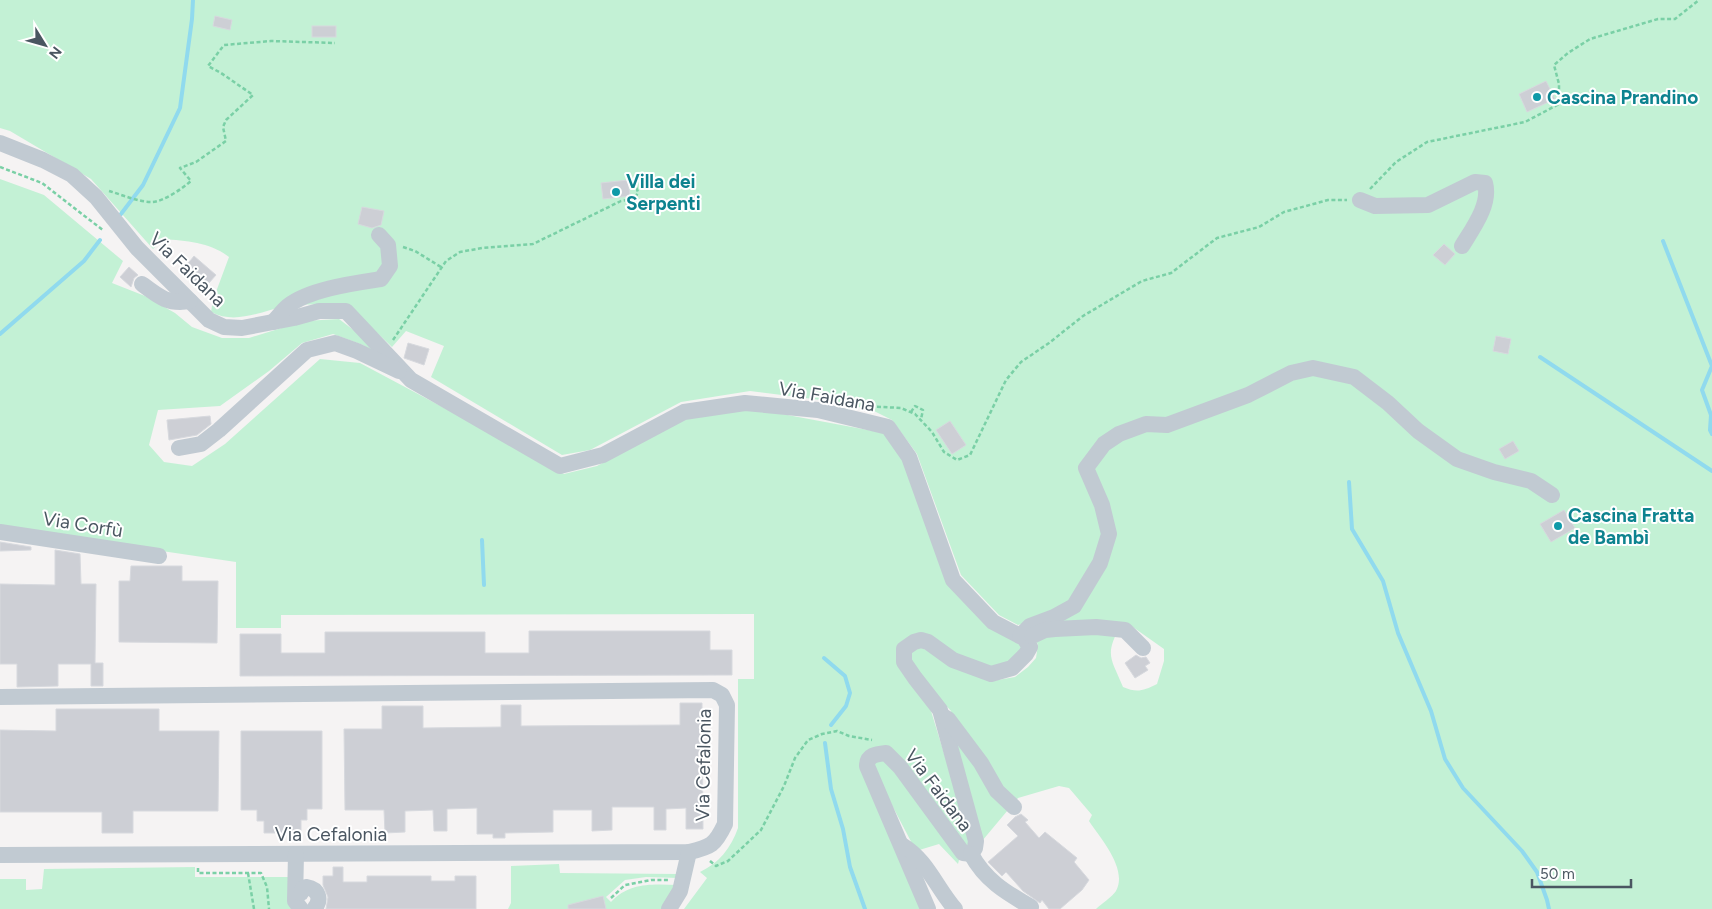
<svg xmlns="http://www.w3.org/2000/svg" width="1712" height="909" viewBox="0 0 1712 909" font-family="Figtree,sans-serif">
	<style>
		.green { fill: #c3f1d5; fill-rule: evenodd }
		.lines { fill: none; stroke-linecap: round; stroke-linejoin: round }
		.stream { stroke: #90daee; stroke-width: 4 }
		.building { fill: #cdcfd5; stroke: #d7d9de }
		.path { stroke: #7ad0a6; stroke-width: 2.5; stroke-dasharray: 4 2.5; stroke-linecap: butt }
		.minor { stroke: #c1cad2; stroke-width: 16 }
		.culture-dot { fill: #0f9aa8; stroke: #fff; stroke-width: 2 }
		.labels { text-anchor: middle; stroke-width: 4; stroke-linejoin: round; paint-order: stroke }
		.culture-label { font-size: 19px; font-weight: bold; fill: #0d838f; stroke: #fff; text-anchor: start }
		.street-label { font-size: 19px; fill: #4a5661; stroke: #fff }
	</style>
	<rect width="100%" height="100%" fill="#f5f3f3"/>
	<g class="green">
		<path d="M0,0H1712V909H1096C1101,904 1112,897 1116,891C1128,869 1101,839 1089,821L1092,815L1069,788L1059,786L1018,798L982,841L952,724L951,711L916,673L907,656L918,646L992,681L1015,677L1028,667L1036,658L1038,645L1035,638L1043,618L1018,625L999,615L961,575L917,454L892,420L872,410L837,402L750,391L681,402L590,450L562,455L431,377L444,346L406,331L392,347L350,307C334,304 303,304 287,306C261,311 236,325 211,312L213,300L229,257C210,242 187,241 163,239L153,249L91,179L10,131L0,128ZM1121,625H1130L1164,649V661L1157,684C1143,691 1137,693 1123,687C1111,658 1104,655 1121,625Z"/>
		<path d="M0,179L44,195L123,261L112,283L145,296L175,313L192,327L222,338H249L304,321L339,319L360,335L382,356L363,345L333,334L302,343L269,371L220,406L158,410L149,445L164,462L192,466L225,444L320,359L360,363L508,442L564,474L597,466L682,419L745,407L884,433L905,458L949,583L1024,646L1009,665L992,669L903,642L931,711L971,841L967,848L904,762L870,750L920,909H684L707,878L700,872C719,863 731,848 738,828V679H754V614L281,615V628H236V562L0,527Z"/>
		<polygon points="885,760 960,856 958,864 939,844 916,851 873,769 875,762"/>
		<path d="M559,864L560,873L679,874V878L646,877L625,880L606,897L611,902C629,882 653,884 678,885L664,909H508L511,903V866Z"/>
		<polygon points="195,867 195,877 289,877 292,909 0,909 0,879 26,879 26,890 42,889 44,869"/>
	</g>
	<g class="lines">
		<g class="stream">
			<polyline points="121,214 143,185 180,108 192,19 193,0"/>
			<polyline points="1663,241 1712,366 1702,390 1711,415 1710,430 1712,434"/>
			<polyline points="0,334 84,261 100,240"/>
			<polyline points="1540,357 1712,471"/>
			<polyline points="1349,482 1352,529 1383,581 1398,633 1431,711 1445,759 1463,788 1522,851 1537,872 1547,900 1549,909"/>
			<polyline points="482,540 484,585"/>
			<polyline points="824,658 845,676 850,693 846,706 831,725"/>
			<polyline points="825,743 831,789 843,829 850,867 865,909"/>
		</g>
	</g>
	<g class="building">
		<polygon points="215,16 232,20 230,30 213,26"/>
		<rect x="312" y="26" width="24" height="11"/>
		<polygon points="1546,81 1555,99 1527,112 1519,94"/>
		<polygon points="628,180 630,196 603,199 601,183"/>
		<polygon points="362,207 384,211 381,225 372,228 358,224"/>
		<polygon points="1444,244 1455,254 1445,265 1433,255"/>
		<polygon points="194,256 216,275 208,284 201,279 196,284 187,276 191,271 186,266"/>
		<polygon points="129,267 138,275 134,278 131,287 120,277"/>
		<polygon points="1496,336 1511,339 1508,354 1493,351"/>
		<polygon points="408,343 429,349 424,365 404,358"/>
		<polygon points="210,416 211,424 197,435 169,440 167,420"/>
		<polygon points="950,421 966,445 952,454 936,430"/>
		<polygon points="1513,441 1519,451 1505,459 1499,449"/>
		<polygon points="1564,510 1575,528 1551,542 1540,524"/>
		<polygon points="0,542 31,547 31,550 0,551"/>
		<polygon points="55,550 80,554 81,584 96,584 95,663 103,663 103,686 91,686 91,664 58,664 58,686 17,687 17,664 0,664 0,584 55,585"/>
		<polygon points="131,566 182,566 182,581 218,581 217,643 119,642 119,581 130,581"/>
		<polygon points="529,631 710,631 710,650 732,650 732,675 240,676 240,634 281,634 281,653 325,653 325,632 485,632 485,653 529,653"/>
		<polygon points="1136,655 1141,658 1146,657 1150,663 1145,666 1148,670 1135,678 1125,663"/>
		<polygon points="680,703 702,703 703,829 686,829 686,808 666,809 666,830 654,830 654,807 612,807 612,830 592,831 592,810 553,810 553,832 505,833 505,838 493,838 493,834 477,834 477,808 447,809 447,831 434,831 433,810 405,811 405,832 385,833 384,810 345,810 344,729 382,729 382,706 423,706 423,728 501,727 501,705 521,705 521,726 680,725"/>
		<polygon points="56,709 159,709 159,731 219,731 218,811 133,811 133,833 102,833 102,812 0,812 0,730 56,731"/>
		<polygon points="241,731 322,731 322,809 307,809 307,820 301,820 301,833 264,833 264,821 257,821 257,810 241,810"/>
		<polygon points="1021,814 1028,820 1025,822 1039,838 1045,832 1077,858 1074,862 1089,880 1082,890 1060,909 1049,909 1042,900 1040,903 1023,891 1006,872 1002,876 988,862 1018,836 1007,825 1015,817"/>
		<polygon points="333,867 343,867 343,882 367,882 367,876 431,876 431,881 455,881 455,876 476,876 476,909 326,909 328,897 323,885 323,876 333,876"/>
		<polygon points="603,896 606,909 568,909 568,905"/>
	</g>
	<g class="lines">
		<g class="path">
			<polyline points="0,167 42,183 104,231"/>
			<polyline points="1370,189 1396,162 1427,142 1525,122 1559,104 1559,84 1554,65 1568,53 1590,39 1658,19 1675,19 1699,0"/>
			<path d="M109,191C123,195 138,202 152,202C163,202 183,188 191,181L180,168L196,162L226,141L223,127L226,120L253,95L221,73L208,66L224,45L271,41L335,43"/>
			<polyline points="403,247 415,251 441,267"/>
			<polyline points="393,340 446,261 460,252 482,248 533,244 621,201 635,199 638,192 636,187 629,188"/>
			<polyline points="864,406 901,408 915,414 932,432 944,452 957,460 970,455 1006,380 1021,362 1049,343 1083,316 1142,281 1171,273 1217,238 1259,227 1284,212 1328,200 1347,200"/>
			<polyline points="911,412 915,406 923,410 921,419"/>
			<polyline points="710,861 716,866 728,861 761,830 784,786 795,758 808,740 822,734 837,731 849,736 872,740"/>
			<polyline points="198,868 198,873 261,873 267,887 269,909"/>
			<polyline points="248,873 254,909"/>
			<polyline points="611,898 625,885 651,880 668,880"/>
		</g>
		<g class="minor">
			<path d="M0,143L43,160L72,175L96,197L137,248L209,320L224,327L242,328L294,318L319,311H346L411,380L560,466L603,455L684,412L745,403L818,410L888,427L909,457L953,580L993,622L1024,638L1030,647L1026,654L1012,668L991,674L953,660L928,642L921,640L914,642L904,649V662L915,678L940,710L976,841L975,848L971,854L963,853L900,767L886,753C876,754 867,755 867,766L928,909"/>
			<path d="M1360,200L1375,206L1428,205L1475,182L1485,183C1491,204 1473,228 1462,246"/>
			<path d="M142,284C159,297 169,305 190,301"/>
			<path d="M273,322C278,317 283,310 288,306C309,289 355,283 381,279L390,266L388,245L379,235"/>
			<polyline points="179,448 201,444 219,430 307,350 335,343 357,351 399,371"/>
			<polyline points="0,532 159,556"/>
			<polyline points="1020,636 1030,626 1054,617 1074,606 1100,563 1109,534 1102,505 1086,468 1104,444 1119,434 1146,424 1167,425 1248,395 1291,373 1313,368 1354,377 1388,403 1418,431 1457,459 1494,472 1531,481 1552,495"/>
			<polyline points="1032,636 1045,630 1055,629 1096,627 1125,630 1143,648"/>
			<path d="M0,697L713,690L722,695L727,705L725,824C715,845 711,847 689,852L0,855"/>
			<polyline points="943,716 948,719 981,763 997,791 1014,807"/>
			<path d="M902,845C927,860 936,887 955,909"/>
			<polyline points="296,854 295,901 301,909"/>
			<path d="M971,854C985,880 1005,892 1031,907"/>
			<path d="M301,893L303,888L306,887C319,889 322,900 314,909"/>
			<polyline points="669,909 680,891 689,852"/>
		</g>
	</g>
	<g class="culture-dot">
		<circle cx="1537" cy="97" r="5"/>
		<circle cx="616" cy="192" r="5"/>
		<circle cx="1558" cy="526" r="5"/>
	</g>
	<g class="labels">
		<g class="culture-label">
			<text x="1547" y="104">Cascina Prandino</text>
			<text x="626" y="188">Villa dei<tspan x="626" dy="22">Serpenti</tspan></text>
			<text x="1568" y="522">Cascina Fratta<tspan x="1568" dy="22">de Bambì</tspan></text>
		</g>
		<g class="street-label">
			<text transform="translate(188 269) rotate(44)" y="7">Via Faidana</text>
			<text transform="translate(827 396) rotate(10)" y="7">Via Faidana</text>
			<text transform="translate(83 524) rotate(9)" y="7">Via Corfù</text>
			<text transform="translate(703 765) rotate(-89)" y="7">Via Cefalonia</text>
			<text transform="translate(939 790) rotate(53)" y="7">Via Faidana</text>
			<text x="331" y="841">Via Cefalonia</text>
		</g>
	</g>
	<g transform="translate(45 45) rotate(127)" stroke="#ffffff" stroke-width="4" paint-order="stroke">
	<path d="M0-4L9 19L0 12L-9 19Z" fill="#4a5661"/>
	<text y="-8" font-size="14" font-weight="bold" text-anchor="middle" fill="#4a5661">N</text>
	</g>
	<path d="M1532 879v8h99v-8" fill="none" stroke="#4a5661" stroke-width="2.5"/>
	<text x="1540" y="879" font-size="15" fill="#4a5661" stroke="#ffffff" stroke-width="4" paint-order="stroke">50 m</text>
</svg>
